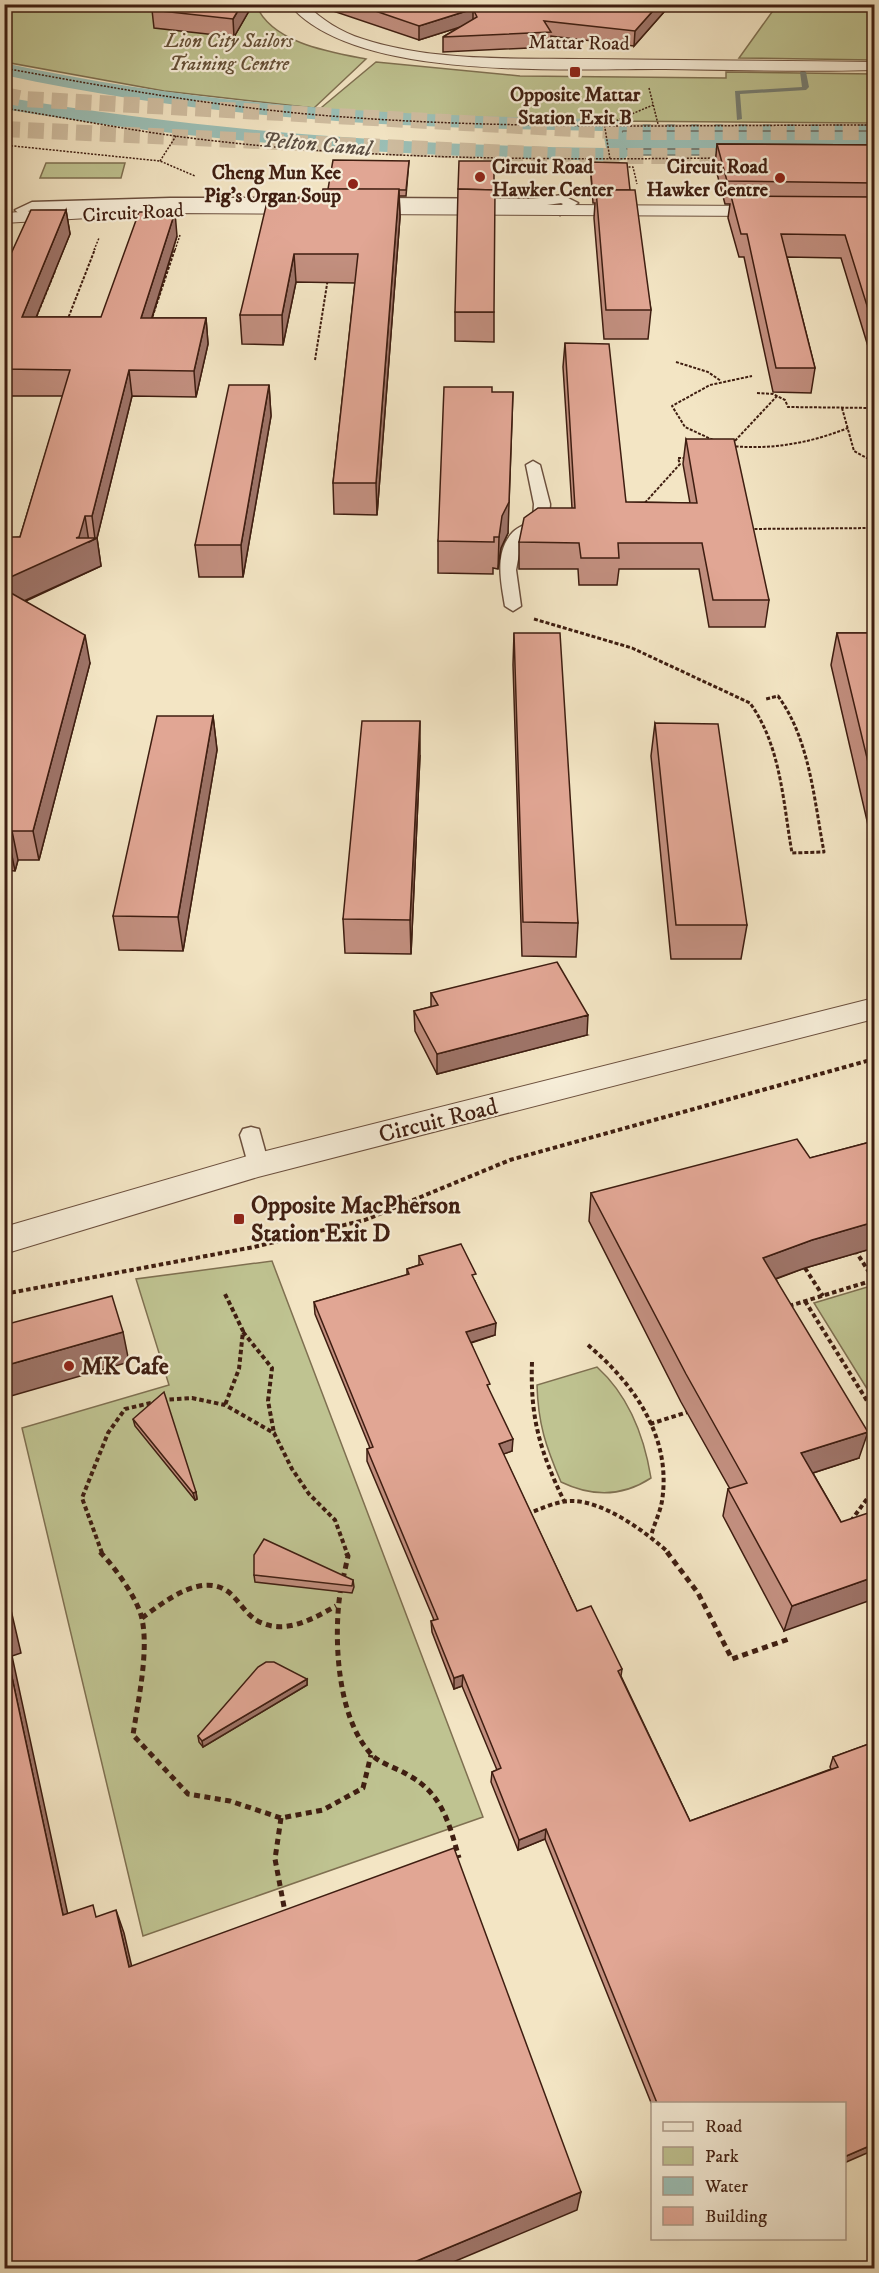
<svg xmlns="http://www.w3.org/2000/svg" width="879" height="2273" viewBox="0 0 879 2273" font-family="'IM FELL DW Pica',serif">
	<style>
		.green { fill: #bfc391; stroke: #7f7051; stroke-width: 1.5 }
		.water { fill: #9bbfb6; stroke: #767f74; stroke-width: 1.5 }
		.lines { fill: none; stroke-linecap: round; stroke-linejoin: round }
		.shore { stroke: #6d6e64; stroke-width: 1.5 }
		.stream { fill: #767f74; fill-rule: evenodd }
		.canal { fill: #9bbfb6; fill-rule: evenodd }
		.motorway-tunnel { stroke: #cfbda0; stroke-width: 16; stroke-dasharray: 16 8; stroke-linecap: butt }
		.service-casing { stroke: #6c503e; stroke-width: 3 }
		.tertiary-casing { stroke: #6c503e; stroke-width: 2 }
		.path-far4 { stroke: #3f1e11; stroke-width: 1.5; stroke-dasharray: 2 1.5; stroke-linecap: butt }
		.path-far3 { stroke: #3f1e11; stroke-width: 2; stroke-dasharray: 3 1.5; stroke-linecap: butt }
		.path-far2 { stroke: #3f1e11; stroke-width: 3; stroke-dasharray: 4 2; stroke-linecap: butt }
		.path-far1 { stroke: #3f1e11; stroke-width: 4; stroke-dasharray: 4.5 3; stroke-linecap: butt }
		.path { stroke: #3f1e11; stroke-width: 5; stroke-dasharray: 6 4.5; stroke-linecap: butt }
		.service { fill: #f7eed9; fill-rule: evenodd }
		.tertiary { fill: #f7eed9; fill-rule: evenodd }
		.path-bridge { stroke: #3f1e11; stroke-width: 1.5; stroke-dasharray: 2 1.5; stroke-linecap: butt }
		.wall { fill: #c28f7f; stroke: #3f1e11; stroke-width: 1.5 }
		.shaded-wall { fill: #9e7468; stroke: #3f1e11; stroke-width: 1.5 }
		.building { fill: #e1a694; stroke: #3f1e11; stroke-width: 1.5 }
		.poi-dot { fill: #8f2418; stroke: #f7eed9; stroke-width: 2 }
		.labels { text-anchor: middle; stroke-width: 4.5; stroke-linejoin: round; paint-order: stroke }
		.far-park-label { font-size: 20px; font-style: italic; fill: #655037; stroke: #f7eed9 }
		.far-street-label { font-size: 20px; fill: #3f1e11; stroke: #f7eed9 }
		.far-poi-label { font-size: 20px; font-weight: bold; fill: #3f1e11; stroke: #f7eed9; text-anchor: end }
		.far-water-label { font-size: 22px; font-style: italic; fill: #5b4e43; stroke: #f7eed9 }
		.street-label { font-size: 24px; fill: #3f1e11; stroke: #f7eed9 }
		.poi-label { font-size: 24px; font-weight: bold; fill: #3f1e11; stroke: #f7eed9; text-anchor: start }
	</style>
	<rect width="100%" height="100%" fill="#f3e5c4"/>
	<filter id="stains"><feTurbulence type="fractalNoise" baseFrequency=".00333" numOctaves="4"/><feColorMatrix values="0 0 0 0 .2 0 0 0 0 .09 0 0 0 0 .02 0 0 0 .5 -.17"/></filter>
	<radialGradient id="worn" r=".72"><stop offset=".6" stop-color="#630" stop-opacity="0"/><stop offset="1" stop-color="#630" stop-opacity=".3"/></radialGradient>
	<g class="green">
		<path d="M5,4L256,5C272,43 329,52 366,59L314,108L164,91L5,62Z"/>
		<polygon points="777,5 874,5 874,60 739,58"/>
		<polygon points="376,62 520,76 726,78 726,72 874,74 874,123 463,120 316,112"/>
		<polygon points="46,163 125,163 121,178 40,178"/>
		<polygon points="272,1261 483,1817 143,1936 22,1428 169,1385 136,1279"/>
		<polygon points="874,1285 874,1400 814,1303"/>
		<path d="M597,1367C629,1396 644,1435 651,1478C622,1497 592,1497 561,1482C546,1447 538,1424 537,1385Z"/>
	</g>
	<polygon class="water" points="612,125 874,125 874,155 618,155"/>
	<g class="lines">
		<polyline class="shore" points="715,149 625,149 620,134 623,131 874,131"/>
		<polygon class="stream" points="803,70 806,72 809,87 806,90 740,94 742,119 737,120 735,91 802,87 800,72"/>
		<path class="canal" d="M4,63C210,108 403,116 612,119L619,121L628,155L625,159L618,161C412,157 208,144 4,109V97C204,131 404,145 606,148L603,131C397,128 207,119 4,75Z"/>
		<g class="motorway-tunnel">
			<polyline points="4,95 24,99 630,132 874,132"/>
			<polyline points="4,129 574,156 762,156"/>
		</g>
		<defs>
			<g id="service">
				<polygon points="562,195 578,203 560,215 554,211 563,204 561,203 533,207 371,206 365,202 371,198 533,199"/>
				<polygon points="170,198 314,198 320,202 314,206 33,210 28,211 33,217 27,221 15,210 32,202"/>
				<path d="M533,461L540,465L550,504L549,521L521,543L516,570L521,606L513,611L505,606C501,582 494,552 513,532C518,527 527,524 533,520L534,504L526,465Z"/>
				<polygon points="251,1127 259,1129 269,1165 266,1171 258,1173 250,1171 240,1135 243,1129"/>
			</g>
			<g id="tertiary">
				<path d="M289,4H305C323,20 340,32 363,39C434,62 514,58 588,59C683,60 779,61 874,62V70C805,72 735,70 665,69C570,68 354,83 289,4Z"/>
				<polygon points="172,203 774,206 783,211 774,216 172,213 4,223 4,213"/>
				<polygon points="874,998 874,1019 258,1177 4,1254 4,1227 258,1153"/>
			</g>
		</defs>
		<use href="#service" class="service-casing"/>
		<use href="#tertiary" class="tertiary-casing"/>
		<g class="path-far4">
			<path d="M4,68C117,89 230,109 344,117C520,130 698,125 874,125"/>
			<polyline points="649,88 658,124"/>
			<path d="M4,108C61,117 118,128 175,136C354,160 539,160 720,158"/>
			<polyline points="613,122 653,105"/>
			<polyline points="4,145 160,161 195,176"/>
			<polyline points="160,161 176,136"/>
			<polyline points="625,167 633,167 637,184"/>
			<polyline points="94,250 99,238"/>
			<polyline points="175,250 180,235"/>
		</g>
		<g class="path-far3">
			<polyline points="35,320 55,271"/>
			<polyline points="67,321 95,249"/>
			<polyline points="151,321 175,249"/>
			<polyline points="315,360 328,278"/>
			<polyline points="676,362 708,372 721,381"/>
			<polyline points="757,393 773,394 785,400 788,407 874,408"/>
			<polyline points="842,408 854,451 874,462"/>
			<polyline points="713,440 685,427 672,406 710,385 752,376"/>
			<polyline points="732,444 777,396"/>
			<path d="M731,446C772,450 810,443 848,428"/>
			<polyline points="642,506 680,464 678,458 686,458"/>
			<polyline points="750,529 874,528"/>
		</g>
		<path class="path-far2" d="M534,619L632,648L750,703C781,746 783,802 792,853L824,852C814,800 810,740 778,696L766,699"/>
		<g class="path-far1">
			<polyline points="855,1250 874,1280"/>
			<polyline points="805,1268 823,1296"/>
			<polyline points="4,1294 254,1247 365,1220 510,1160 874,1059"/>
			<polyline points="225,1294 243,1331 239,1369 225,1405"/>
			<polyline points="805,1301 874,1412"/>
			<polyline points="789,1306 874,1280"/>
			<polyline points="243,1332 272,1368 268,1401 274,1433"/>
			<path d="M588,1345C634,1384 672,1437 662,1501C660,1513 654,1524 651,1536"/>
			<path d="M532,1362C530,1418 540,1451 564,1501"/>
			<polyline points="162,1400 192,1398 225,1405 274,1433 292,1469 309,1494 335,1520 347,1553"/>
			<polyline points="650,1424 691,1411"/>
			<path d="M527,1514C541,1509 556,1501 572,1501C604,1501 646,1532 669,1553"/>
			<polyline points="851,1521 874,1489"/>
			<polyline points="102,1553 82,1498 108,1433 125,1409 155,1402"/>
		</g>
		<g class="path">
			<path d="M100,1552C114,1566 138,1599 142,1619C149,1652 138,1701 133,1735L188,1794L230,1801L281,1818L323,1810L363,1788L371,1755"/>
			<polyline points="667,1552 698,1593 732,1659 789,1639"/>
			<polyline points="343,1579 348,1556 346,1552"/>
			<path d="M341,1587C333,1634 336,1718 372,1755C381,1764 397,1768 408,1775C442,1793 449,1823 459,1858"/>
			<path d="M142,1618C165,1601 205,1569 232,1595C242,1605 249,1618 262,1623C288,1634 314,1618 336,1606"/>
			<polyline points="281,1818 275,1859 285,1912"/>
		</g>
		<use href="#service" class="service"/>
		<use href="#tertiary" class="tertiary"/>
		<polyline class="path-bridge" points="604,122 610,159"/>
	</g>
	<g class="wall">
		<polygon points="253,4 234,37 154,28 152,10"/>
		<polygon points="333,4 671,4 634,46 551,36 550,47 443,52 443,37 460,27 419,40 333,11"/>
		<polygon points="717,144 874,145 874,366 841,258 787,257 815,368 811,393 773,392 744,257 739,257 728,218 730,204 725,204 715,166"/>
		<polygon points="409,161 406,196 399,196 400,217 377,515 334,514 333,483 355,283 296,282 283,345 242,344 240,315 283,202 321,199"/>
		<polygon points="590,162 630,190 651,310 648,339 604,339 594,218 595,203 593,203"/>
		<polygon points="66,210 70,234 36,317 101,317 177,236 152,318 206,318 208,344 196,397 132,396 97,538 101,566 26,601 90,663 39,860 18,860 15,871 4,870 4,539 20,537 63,396 4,396 4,269"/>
		<polygon points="455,312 494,312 494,342 455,341"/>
		<polygon points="565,343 626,502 690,503 683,464 686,439 769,600 765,627 709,627 699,569 619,569 617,585 579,585 578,569 519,569 519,542 572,508 563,367"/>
		<polygon points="269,385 271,416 243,577 199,577 195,545"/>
		<polygon points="492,392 508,533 501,548 498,569 493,568 493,574 438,573 438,541"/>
		<polygon points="514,633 578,923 576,957 522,956 513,665"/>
		<polygon points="837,633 874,633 874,851 831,665"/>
		<polygon points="213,716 217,750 183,951 119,950 113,916"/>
		<polygon points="655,723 747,925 741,959 671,959 651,756"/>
		<polygon points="420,755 411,954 345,953 343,919"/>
		<polygon points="431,993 587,1035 437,1074 415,1031 414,1011 431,1007"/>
		<polygon points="874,1141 874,1248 805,1268 776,1279 859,1458 813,1473 841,1522 784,1631 723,1516 728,1489 730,1489 681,1402 589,1221 591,1193 810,1158"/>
		<polygon points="419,1256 475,1281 495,1335 471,1343 512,1451 503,1454 577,1611 622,1669 621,1676 690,1821 831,1769 830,1767 833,1757 874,1742 844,2103 652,2103 652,2105 545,1839 518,1850 491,1782 492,1772 497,1770 462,1686 454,1689 432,1632 431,1621 434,1620 367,1461 367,1449 370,1448 315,1314 314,1302 407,1275 407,1269 419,1265"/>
		<polygon points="133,1419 196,1492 197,1499 195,1500 135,1426"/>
		<polygon points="254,1575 353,1580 354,1587 352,1593 255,1582"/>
		<polygon points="307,1679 307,1685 203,1747 199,1742 198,1736"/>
	</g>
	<g class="shaded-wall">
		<polygon points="242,4 253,4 234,37 233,19"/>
		<polygon points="659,4 671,4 634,46 635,31"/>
		<polygon points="473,9 473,23 419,40 419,26"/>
		<polygon points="399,189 400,217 377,515 376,483"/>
		<polygon points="66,210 70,234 26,342 22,317"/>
		<polygon points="175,212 177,236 144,343 141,318"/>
		<polygon points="294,254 296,282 283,345 282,315"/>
		<polygon points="206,318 208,344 196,397 194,371"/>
		<polygon points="129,370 132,396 97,538 101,566 4,610 4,580 76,538 85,516 89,542 95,539 92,516"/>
		<polygon points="269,385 271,416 243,577 241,545"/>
		<polygon points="513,392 508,533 501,548 498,569 499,537"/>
		<polygon points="85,635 90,663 39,860 33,831"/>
		<polygon points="213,716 217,750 183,951 178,917"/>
		<polygon points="420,721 420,755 411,954 410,920"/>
		<polygon points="12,831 18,860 15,871 9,841"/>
		<polygon points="588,1015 587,1035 437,1074 437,1054"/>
		<polygon points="874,1222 874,1248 805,1268 758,1285 763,1258 812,1240"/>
		<polygon points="496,1323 495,1335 466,1344 466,1332"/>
		<polygon points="123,1332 129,1362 4,1398 4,1366"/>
		<polygon points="868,1432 859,1458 794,1479 801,1453"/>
		<polygon points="513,1439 512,1451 498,1456 499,1444"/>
		<polygon points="196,1492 197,1499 195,1500 193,1493"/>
		<polygon points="874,1577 874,1599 784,1631 792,1606"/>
		<polygon points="4,1580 21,1653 12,1656 73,1938 63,1915 4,1640"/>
		<polygon points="463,1675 462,1686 454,1689 454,1678"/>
		<polygon points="307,1679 307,1685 203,1747 202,1741"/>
		<polygon points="546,1829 545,1839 518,1850 519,1840"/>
		<polygon points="116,1910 124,1933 137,1989 129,1967"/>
		<polygon points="874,2144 874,2150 844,2163 844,2157"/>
		<polygon points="581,2192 577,2210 439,2268 400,2268"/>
	</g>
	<g class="building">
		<polygon points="170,4 242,4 233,19 152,10"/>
		<polygon points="355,4 659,4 635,31 544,21 551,32 443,37 477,17 473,9 419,26"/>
		<polygon points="717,144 874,145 874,183 727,181"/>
		<polygon points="333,160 409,161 406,190 328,189"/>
		<polygon points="459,161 494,161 494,190 458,189"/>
		<polygon points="590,162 627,163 630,190 596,190 595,197 593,197"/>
		<polygon points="323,189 399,189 376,483 333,483 358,254 294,254 282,315 240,315 267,202 283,202 284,198 321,199"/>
		<polygon points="458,189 495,190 494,312 455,312"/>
		<polygon points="596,190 635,190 651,310 606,310"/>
		<polygon points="731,196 874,197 874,328 845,235 781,234 815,368 776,368 747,234 741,234"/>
		<polygon points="31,210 66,210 22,317 101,317 139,212 175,212 141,318 206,318 194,371 129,370 92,516 85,516 79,537 76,538 97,538 4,580 4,539 9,539 10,537 20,537 70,370 4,369 4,269"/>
		<polygon points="565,343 609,344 626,502 697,503 686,439 734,439 769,600 713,600 702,543 618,543 619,558 581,558 579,543 519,542 524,518 538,508 575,508"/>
		<polygon points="229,385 269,385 241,545 195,545"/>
		<polygon points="444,387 492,387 492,392 513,392 509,502 502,516 499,537 494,537 494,542 438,541"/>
		<polygon points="4,589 85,635 33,831 12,831 9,841 4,841 4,653 7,644 4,644"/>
		<polygon points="514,633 560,633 578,923 523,922"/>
		<polygon points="837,633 874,633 874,787"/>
		<polygon points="157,716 213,716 178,917 113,916"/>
		<polygon points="362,721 420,721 410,920 343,919"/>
		<polygon points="655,723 718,724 747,925 676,925"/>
		<polygon points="557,962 588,1015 437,1054 414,1011 438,1005 431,993"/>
		<polygon points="797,1139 810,1158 874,1141 874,1222 812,1240 763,1258 868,1432 801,1453 841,1522 874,1511 874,1577 792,1606 728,1489 747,1483 686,1374 591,1193"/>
		<polygon points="461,1244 476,1274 472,1275 496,1323 466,1332 490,1384 487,1385 513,1439 499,1444 577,1611 591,1606 622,1669 618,1671 690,1821 838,1767 833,1757 874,1742 874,2144 844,2157 844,2103 657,2103 546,1829 519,1840 492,1772 501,1768 463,1675 454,1678 431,1621 438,1619 367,1449 373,1447 314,1302 409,1274 407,1269 423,1264 419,1256"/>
		<polygon points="112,1296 123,1332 4,1366 4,1325"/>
		<polygon points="164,1392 196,1492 193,1493 133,1419"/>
		<polygon points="264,1539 353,1580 352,1586 254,1575 254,1555"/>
		<polygon points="4,1596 11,1625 4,1627"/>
		<polygon points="4,1640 63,1915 93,1905 96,1917 116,1910 129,1967 454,1848 581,2192 400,2268 4,2268"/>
		<polygon points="266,1662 274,1662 307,1679 202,1741 198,1736 258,1667"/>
	</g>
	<g class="poi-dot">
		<rect x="569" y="66" width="12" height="12" rx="3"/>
		<circle cx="480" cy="177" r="6"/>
		<circle cx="780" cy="178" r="6"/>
		<circle cx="353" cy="184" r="6"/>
		<rect x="233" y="1213" width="12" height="12" rx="3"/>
		<circle cx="69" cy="1366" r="6"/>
	</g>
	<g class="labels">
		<g class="far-park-label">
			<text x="229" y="47">Lion City Sailors<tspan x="229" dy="23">Training Centre</tspan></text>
		</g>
		<g class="far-street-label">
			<text transform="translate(579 42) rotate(1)" y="7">Mattar Road</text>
			<text transform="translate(133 212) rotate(-3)" y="7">Circuit Road</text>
		</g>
		<g class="far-poi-label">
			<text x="575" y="101" text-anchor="middle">Opposite Mattar<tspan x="575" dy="23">Station Exit B</tspan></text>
			<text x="492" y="173" text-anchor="start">Circuit Road<tspan x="492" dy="23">Hawker Center</tspan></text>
			<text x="768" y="173">Circuit Road<tspan x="768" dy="23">Hawker Centre</tspan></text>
			<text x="341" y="179">Cheng Mun Kee<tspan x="341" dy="23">Pig's Organ Soup</tspan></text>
		</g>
		<g class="far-water-label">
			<text transform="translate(317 143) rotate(5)" y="8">Pelton Canal</text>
		</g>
		<g class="street-label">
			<text transform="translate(438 1120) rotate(-14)" y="8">Circuit Road</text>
		</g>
		<g class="poi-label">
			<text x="251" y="1213">Opposite MacPherson<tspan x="251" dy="28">Station Exit D</tspan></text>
			<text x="81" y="1374">MK Cafe</text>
		</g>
	</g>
	<rect width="879" height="2273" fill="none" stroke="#f3e5c4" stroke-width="24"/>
	<rect x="6" y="6" width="867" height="2261" fill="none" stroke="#3f1e11" stroke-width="3"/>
	<rect x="12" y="12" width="855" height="2249" fill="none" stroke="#3f1e11" stroke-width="1.5"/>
	<rect x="651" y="2102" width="195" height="138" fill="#f7eed9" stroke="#ad9b89" stroke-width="1.5"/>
	<rect x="663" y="2122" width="30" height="9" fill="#f7eed9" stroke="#ad9b89" stroke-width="1.5"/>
	<text x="705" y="2132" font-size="18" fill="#3f1e11">Road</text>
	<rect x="663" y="2147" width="30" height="18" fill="#bfc391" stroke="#ad9b89" stroke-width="1.5"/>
	<text x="705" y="2162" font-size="18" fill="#3f1e11">Park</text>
	<rect x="663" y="2177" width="30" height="18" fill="#9bbfb6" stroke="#ad9b89" stroke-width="1.5"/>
	<text x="705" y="2192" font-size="18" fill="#3f1e11">Water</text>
	<rect x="663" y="2207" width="30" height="18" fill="#e1a694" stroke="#ad9b89" stroke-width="1.5"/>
	<text x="705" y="2222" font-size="18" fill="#3f1e11">Building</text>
	<rect width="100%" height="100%" filter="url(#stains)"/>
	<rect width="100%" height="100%" fill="url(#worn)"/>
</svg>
